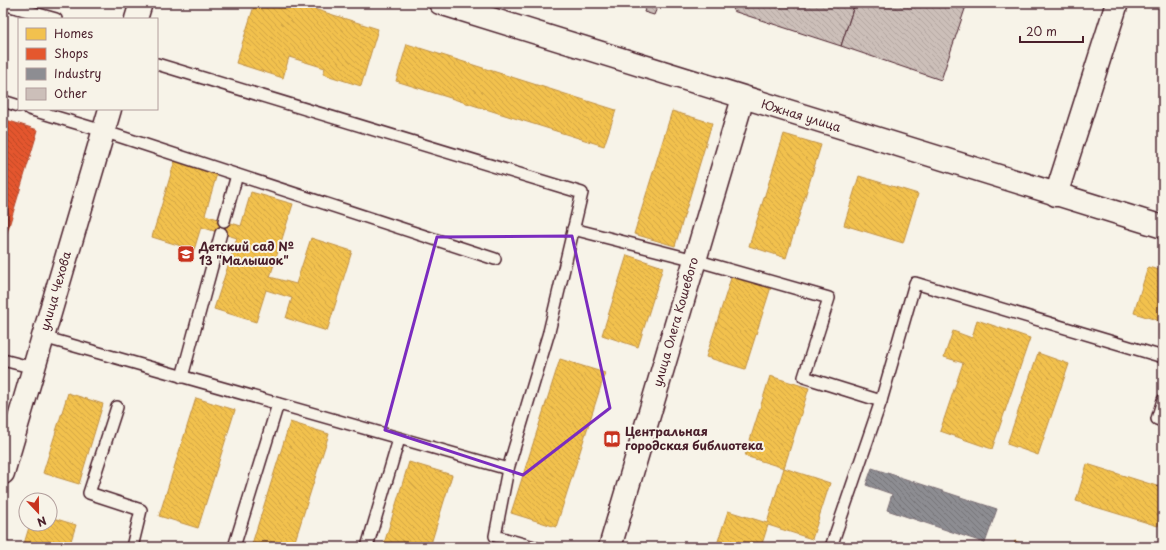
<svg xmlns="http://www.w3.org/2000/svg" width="1166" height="550" viewBox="0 0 1166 550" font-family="'Playpen Sans',sans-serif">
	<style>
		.homes { fill: url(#homes-back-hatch); stroke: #c09044 }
		.shops { fill: url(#shops-back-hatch); stroke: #b6462d }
		.industry { fill: url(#industry-back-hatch); stroke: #796c73 }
		.building { fill: url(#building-back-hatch); stroke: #4a1f2b }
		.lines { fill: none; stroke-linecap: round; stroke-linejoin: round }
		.lane-casing { stroke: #4a1f2b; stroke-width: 14 }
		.street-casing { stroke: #4a1f2b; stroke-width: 25 }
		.secondary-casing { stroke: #4a1f2b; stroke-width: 25 }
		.lane { stroke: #f7f3e8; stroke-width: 11 }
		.street { stroke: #f7f3e8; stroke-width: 22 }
		.secondary { stroke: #f7f3e8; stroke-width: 22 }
		.marked { fill: none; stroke: #7b2cbf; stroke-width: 3; stroke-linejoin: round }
		.labels { text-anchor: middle; stroke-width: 4; stroke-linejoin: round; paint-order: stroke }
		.street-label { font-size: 12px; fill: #4a1f2b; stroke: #f7f3e8 }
		.poi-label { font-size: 12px; font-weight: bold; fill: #4a1f2b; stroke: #f7f3e8; text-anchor: start }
	</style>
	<defs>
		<pattern id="homes-back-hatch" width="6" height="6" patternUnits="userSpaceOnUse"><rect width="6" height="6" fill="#f2c14e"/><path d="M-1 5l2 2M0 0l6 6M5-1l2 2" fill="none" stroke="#d1a544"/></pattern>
		<pattern id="shops-back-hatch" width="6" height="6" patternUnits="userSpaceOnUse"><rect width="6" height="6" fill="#e4572e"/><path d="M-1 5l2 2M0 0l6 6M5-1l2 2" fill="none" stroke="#bb4727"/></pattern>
		<pattern id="industry-back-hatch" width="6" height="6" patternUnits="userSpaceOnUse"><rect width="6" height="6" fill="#8d8d92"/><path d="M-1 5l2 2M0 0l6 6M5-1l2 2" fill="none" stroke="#757377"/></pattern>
		<pattern id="building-back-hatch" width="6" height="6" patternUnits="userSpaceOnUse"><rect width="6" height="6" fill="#ccbfb9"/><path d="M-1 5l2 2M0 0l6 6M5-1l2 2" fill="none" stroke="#b1a49f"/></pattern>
	</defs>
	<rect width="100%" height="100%" fill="#f7f3e8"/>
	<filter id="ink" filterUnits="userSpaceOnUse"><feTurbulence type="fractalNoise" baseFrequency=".025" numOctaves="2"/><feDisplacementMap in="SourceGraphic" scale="8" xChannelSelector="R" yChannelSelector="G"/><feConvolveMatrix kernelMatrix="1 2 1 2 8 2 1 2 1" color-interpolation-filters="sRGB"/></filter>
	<g filter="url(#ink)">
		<g class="homes">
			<polygon points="255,3 295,3 378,29 361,86 323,74 325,68 289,57 283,78 236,63"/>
			<polygon points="407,44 616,110 604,146 396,81"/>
			<polygon points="672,111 712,123 675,246 634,234"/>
			<polygon points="784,134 821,145 786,258 749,246"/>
			<polygon points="176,157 218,170 205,215 241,226 251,192 293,204 270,277 296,284 311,238 352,251 327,331 286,318 292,298 266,290 256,322 214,309 237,238 201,227 194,250 152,237"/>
			<polygon points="859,176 918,194 903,243 844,225"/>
			<polygon points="627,255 663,267 638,347 602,335"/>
			<polygon points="1148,267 1163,271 1163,322 1134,313"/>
			<polygon points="732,275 771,287 745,369 706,357"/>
			<polygon points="977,320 1030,338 992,449 940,431 963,363 944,357 953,331 972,338"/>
			<polygon points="1038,353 1069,364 1038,455 1007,444"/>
			<polygon points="560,359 605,373 556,527 511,513"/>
			<polygon points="770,376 809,388 784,468 745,456"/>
			<polygon points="68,393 103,404 79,484 43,473"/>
			<polygon points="196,398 235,410 198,528 159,516"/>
			<polygon points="290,422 329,434 293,547 262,547 252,544"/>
			<polygon points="409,462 452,475 430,547 383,547"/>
			<polygon points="1087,464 1163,488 1163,512 1158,526 1076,501"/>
			<polygon points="784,468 830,483 812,539 768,525 761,547 716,547 728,511 767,523"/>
			<polygon points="50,517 76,525 69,547 23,547 30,524 50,524"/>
			<polygon points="1015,541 1033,547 1013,547"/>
		</g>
		<polygon class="shops" points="3,119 38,130 3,246"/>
		<polygon class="industry" points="872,468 997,509 985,543 887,510 892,494 866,485"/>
		<g class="building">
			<polygon points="647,3 659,3 654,15 644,12"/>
			<polygon points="735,3 855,3 841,46 733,11"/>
			<polygon points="855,3 967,3 941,80 841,46"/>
		</g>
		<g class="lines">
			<defs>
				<g id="lane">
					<polyline points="3,4 56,19"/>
					<polyline points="157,64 582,193 549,332 508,469 495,536 534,547"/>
					<polyline points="3,101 19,106"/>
					<polyline points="29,109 103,131 495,259"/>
					<polyline points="224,221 237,175"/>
					<polyline points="573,229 695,260 829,298 804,377 881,401 831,547"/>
					<polyline points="43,337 508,469"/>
					<polyline points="3,360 34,368"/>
					<polyline points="182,377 221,233"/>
					<polyline points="1163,400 1157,419 1163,421"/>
					<polyline points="881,401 915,283 1163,357"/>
					<polyline points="117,407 89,493 141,510 132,547"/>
					<polyline points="234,547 278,404"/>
					<polyline points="367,547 399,439"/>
				</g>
				<g id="street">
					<polyline points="1056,195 1117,3"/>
					<polyline points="610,547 743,98"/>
				</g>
				<g id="secondary">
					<polyline points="440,3 1163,227"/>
					<polyline points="136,19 141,3"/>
					<polyline points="3,473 110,109"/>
				</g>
			</defs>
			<use href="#lane" class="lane-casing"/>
			<use href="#street" class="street-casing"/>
			<use href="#secondary" class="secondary-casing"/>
			<use href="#lane" class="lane"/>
			<use href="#street" class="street"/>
			<use href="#secondary" class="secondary"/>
		</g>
	</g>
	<path class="marked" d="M572,236L610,408L523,475L385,430L437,237Z"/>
	<defs>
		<symbol id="school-square" viewBox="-11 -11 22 22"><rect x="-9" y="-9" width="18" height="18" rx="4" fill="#c8321e" stroke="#f7f3e8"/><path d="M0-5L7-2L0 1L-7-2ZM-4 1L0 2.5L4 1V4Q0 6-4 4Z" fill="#fff"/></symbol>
		<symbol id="library-square" viewBox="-11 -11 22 22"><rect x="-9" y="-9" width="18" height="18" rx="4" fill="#c8321e" stroke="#f7f3e8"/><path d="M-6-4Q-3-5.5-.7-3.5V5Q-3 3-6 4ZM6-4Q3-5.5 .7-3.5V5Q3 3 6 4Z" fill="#fff"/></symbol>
	</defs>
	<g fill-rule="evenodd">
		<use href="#school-square" x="176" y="244" width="20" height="20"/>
		<use href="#library-square" x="602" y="429" width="20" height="20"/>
	</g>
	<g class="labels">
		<g class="street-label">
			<text transform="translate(801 116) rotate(17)" y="4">Южная улица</text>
			<text transform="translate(56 291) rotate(-74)" y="4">улица Чехова</text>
			<text transform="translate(676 322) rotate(-74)" y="4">улица Олега Кошевого</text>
		</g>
		<g class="poi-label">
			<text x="199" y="251">Детский сад №<tspan x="199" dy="14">13 "Малышок"</tspan></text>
			<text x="625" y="436">Центральная<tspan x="625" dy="14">городская библиотека</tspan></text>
		</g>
	</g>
	<rect width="1166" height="550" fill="none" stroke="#f7f3e8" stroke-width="16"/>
	<rect x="8" y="8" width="1150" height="534" fill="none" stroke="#4a1f2b" stroke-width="1.5" filter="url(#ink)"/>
	<rect x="18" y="18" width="140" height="92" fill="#f7f3e8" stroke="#b29e9c"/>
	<rect x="26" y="28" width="20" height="12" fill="#f2c14e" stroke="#b29e9c"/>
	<text x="54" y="38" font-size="12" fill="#4a1f2b">Homes</text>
	<rect x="26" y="48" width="20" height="12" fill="#e4572e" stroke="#b29e9c"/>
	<text x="54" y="58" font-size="12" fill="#4a1f2b">Shops</text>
	<rect x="26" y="68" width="20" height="12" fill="#8d8d92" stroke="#b29e9c"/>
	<text x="54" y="78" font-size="12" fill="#4a1f2b">Industry</text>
	<rect x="26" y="88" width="20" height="12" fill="#ccbfb9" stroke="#b29e9c"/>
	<text x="54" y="98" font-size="12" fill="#4a1f2b">Other</text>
	<g transform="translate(38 512) rotate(158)"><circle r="19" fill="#f7f3e8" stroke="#b29e9c"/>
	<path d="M0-3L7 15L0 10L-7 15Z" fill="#c8321e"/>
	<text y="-6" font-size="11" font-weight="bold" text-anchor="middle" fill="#4a1f2b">N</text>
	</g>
	<path d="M1020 36v6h63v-6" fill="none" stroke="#4a1f2b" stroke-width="2"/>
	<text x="1026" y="36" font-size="12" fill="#4a1f2b" stroke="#f7f3e8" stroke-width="3" paint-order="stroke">20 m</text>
</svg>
